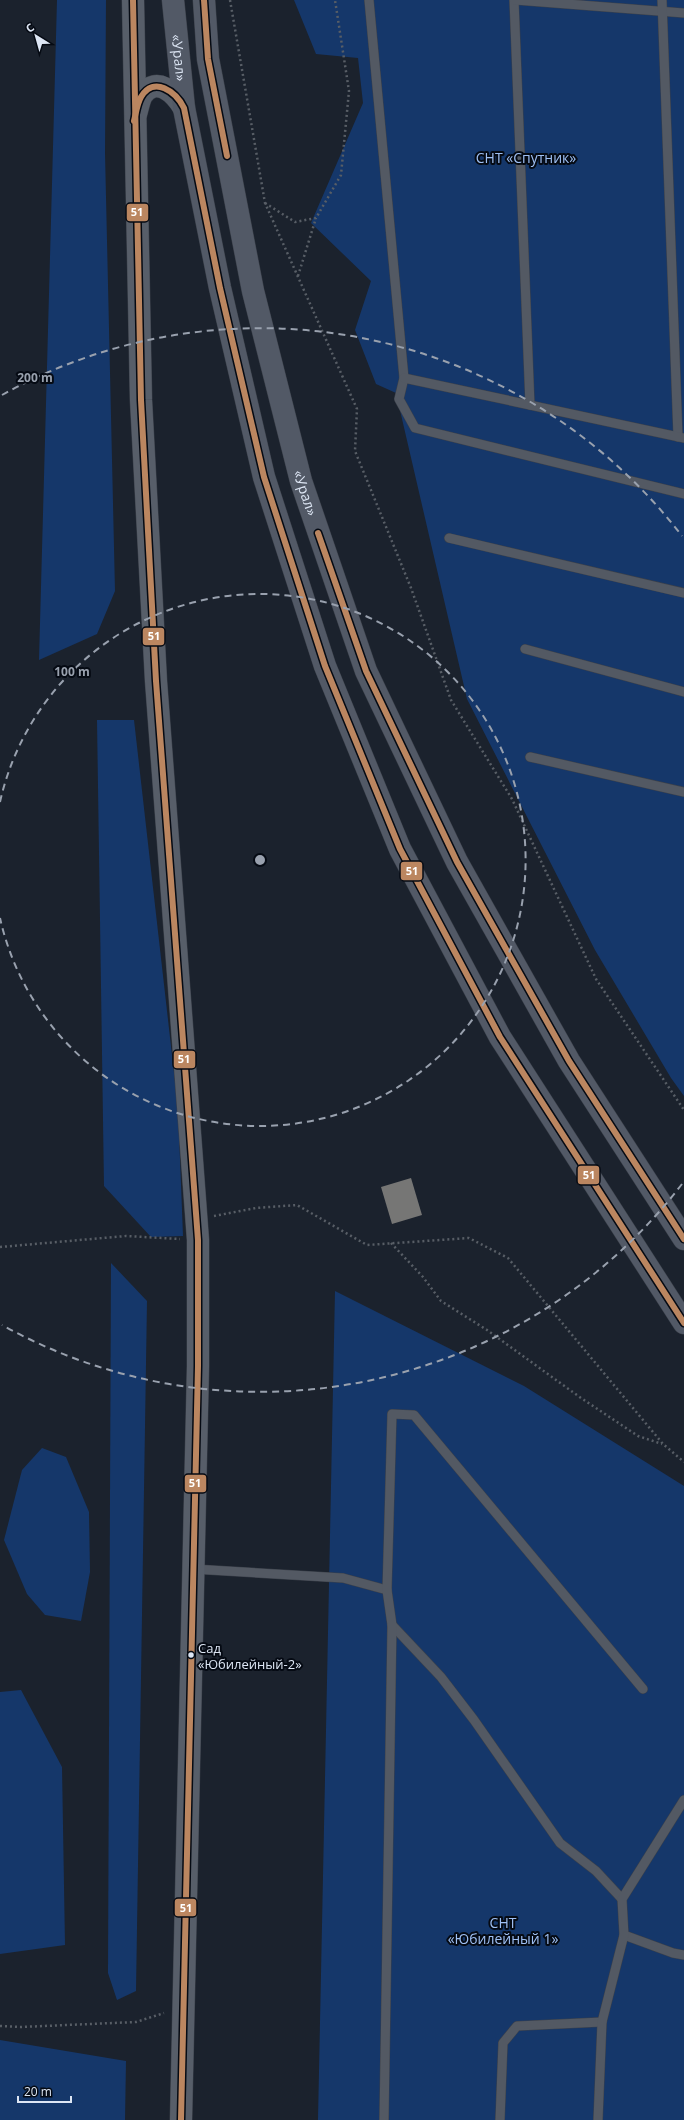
<svg xmlns="http://www.w3.org/2000/svg" width="684" height="2120" viewBox="0 0 684 2120" font-family="'Open Sans',sans-serif">
	<style>
		.green { fill: #15376a }
		.building { fill: #767675 }
		.lines { fill: none; stroke-linecap: round; stroke-linejoin: round }
		.lane-casing { stroke: #3b404a; stroke-width: 10 }
		.secondary-casing { stroke: #3b404a; stroke-width: 23 }
		.primary-casing { stroke: #3b404a; stroke-width: 23 }
		.path { stroke: #585e66; stroke-width: 2.5; stroke-dasharray: 2 3; stroke-linecap: butt }
		.lane { stroke: #535963; stroke-width: 9 }
		.secondary { stroke: #575e69; stroke-width: 22 }
		.primary { stroke: #525966; stroke-width: 22 }
		.bus-1-casing { stroke: #050a13; stroke-width: 9 }
		.bus-1 { stroke: #bb8660; stroke-width: 6 }
		.ring { fill: none; stroke: #99a1ae; stroke-width: 2; stroke-dasharray: 7 5 }
		.bus-dot { fill: #dde6f4; stroke: #050a13; stroke-width: 1.5 }
		.labels { text-anchor: middle; stroke-width: 4; stroke-linejoin: round; paint-order: stroke }
		.bus-label { font-size: 13px; fill: #dde6f4; stroke: #050a13; text-anchor: start }
		.street-label { font-size: 14px; fill: #dde6f4; stroke: #050a13 }
		.park-label { font-size: 14px; fill: #9fc0f4; stroke: #050a13 }
		.centre { fill: #99a1ae; stroke: #050a13; stroke-width: 2 }
		.ring-label { font-size: 12px; text-anchor: middle; font-weight: bold; fill: #99a1ae; stroke: #050a13; stroke-width: 4; stroke-linejoin: round; paint-order: stroke }
		.line-badge { stroke: #050a13; stroke-width: 1.5 }
		.badge-label { font-size: 11px; text-anchor: middle; font-weight: bold; fill: #fff }
	</style>
	<rect width="100%" height="100%" fill="#1b222d"/>
	<g class="green">
		<polygon points="57,0 106,0 105,153 115,591 97,634 39,660"/>
		<polygon points="294,0 684,0 684,1096 671,1078 595,950 467,699 396,393 376,384 355,330 371,281 311,223 363,103 358,58 316,54"/>
		<polygon points="97,720 134,720 178,1108 183,1236 151,1237 104,1186"/>
		<polygon points="111,1263 147,1301 136,1991 117,2000 108,1973"/>
		<polygon points="335,1291 524,1386 684,1486 684,2120 318,2120"/>
		<polygon points="42,1448 66,1457 89,1512 90,1572 81,1621 45,1615 27,1594 4,1540 22,1470"/>
		<polygon points="21,1690 62,1767 65,1945 0,1954 0,1692"/>
		<polygon points="0,2040 126,2061 125,2120 0,2120"/>
	</g>
	<polygon class="building" points="411,1178 422,1215 392,1224 381,1187"/>
	<g class="lines">
		<defs>
			<g id="lane">
				<polyline points="369,0 404,378 399,399 415,428 684,494"/>
				<polyline points="514,0 530,405"/>
				<polyline points="515,0 684,13"/>
				<polyline points="662,0 678,437"/>
				<polyline points="404,378 684,438"/>
				<polyline points="449,538 684,593"/>
				<polyline points="525,649 684,692"/>
				<polyline points="530,757 684,792"/>
				<polyline points="193,1569 343,1578 387,1590"/>
				<polyline points="392,1625 441,1677 474,1720 560,1843 596,1871 622,1899"/>
				<polyline points="624,1935 673,1953 684,1955"/>
				<polyline points="384,2120 392,1625 387,1590 392,1414 414,1415 643,1689"/>
				<polyline points="500,2120 503,2043 517,2026 602,2022"/>
				<polyline points="598,2120 602,2022 624,1935 622,1899 684,1800"/>
			</g>
			<g id="secondary">
				<polyline points="133,0 141,400 156,681 198,1240 198,1366 181,2120"/>
				<path d="M136,114C138,108 139,100 142,95C157,75 175,93 184,108"/>
			</g>
			<g id="primary">
				<path id="s1" d="M173,0L184,108L220,288L264,477L325,666L400,849L500,1037L684,1323"/>
				<path id="s2" d="M204,0L208,59L253,291L301,481L366,671L457,862L569,1061L684,1239"/>
			</g>
		</defs>
		<use href="#lane" class="lane-casing"/>
		<use href="#secondary" class="secondary-casing"/>
		<use href="#primary" class="primary-casing"/>
		<g class="path">
			<polyline points="230,0 265,203 357,409 355,451 411,588 451,700 512,799 596,979 684,1110"/>
			<polyline points="265,203 295,222 316,218 341,175 349,91 335,0"/>
			<polyline points="298,276 316,218"/>
			<polyline points="214,1216 256,1208 297,1205 367,1245 469,1238 508,1258 663,1444 684,1462"/>
			<polyline points="391,1243 423,1277 441,1301 487,1330 581,1398 638,1436 662,1444"/>
			<polyline points="0,1247 126,1236 180,1239"/>
			<polyline points="0,2026 21,2027 136,2022 164,2013"/>
		</g>
		<use href="#lane" class="lane"/>
		<use href="#secondary" class="secondary"/>
		<use href="#primary" class="primary"/>
		<defs>
			<g id="bus-1">
				<polyline points="133,0 141,400 156,681 198,1240 198,1366 181,2120"/>
				<polyline points="204,0 208,59 227,156"/>
				<path d="M134,121C136,113 137,104 141,97C154,75 176,92 184,108L220,288L264,477L325,666L400,849L500,1037L684,1323"/>
				<polyline points="318,533 366,671 457,862 569,1061 684,1239"/>
			</g>
		</defs>
		<use href="#bus-1" class="bus-1-casing"/>
		<use href="#bus-1" class="bus-1"/>
	</g>
	<g class="ring">
		<path d="M0 802A266 266 0 1 1 0 918"/>
		<path d="M682 1184A532 532 0 0 1 2 1325M2 395A532 532 0 0 1 682 536"/>
	</g>
	<circle class="bus-dot" cx="191" cy="1655" r="3.5"/>
	<g class="labels">
		<g class="bus-label">
			<text x="198" y="1653">Сад<tspan x="198" dy="16">«Юбилейный-2»</tspan></text>
		</g>
		<g class="street-label">
			<text dy="5" stroke="none"><textPath href="#s1" startOffset="58">«Урал»</textPath></text>
			<text dy="5" stroke="none"><textPath href="#s2" startOffset="504">«Урал»</textPath></text>
		</g>
		<g class="park-label">
			<text x="526" y="163">СНТ «Спутник»</text>
			<text x="503" y="1928">СНТ<tspan x="503" dy="16">«Юбилейный 1»</tspan></text>
		</g>
	</g>
	<circle cx="260" cy="860" r="6" class="centre"/>
	<g class="ring-label">
		<text x="35" y="382">200 m</text>
		<text x="72" y="676">100 m</text>
	</g>
	<g class="line-badge">
		<rect x="126" y="203" width="23" height="19" rx="4" fill="#bb8660"/>
		<rect x="142" y="627" width="23" height="19" rx="4" fill="#bb8660"/>
		<rect x="400" y="861" width="23" height="20" rx="4" fill="#bb8660"/>
		<rect x="173" y="1050" width="23" height="19" rx="4" fill="#bb8660"/>
		<rect x="577" y="1165" width="23" height="20" rx="4" fill="#bb8660"/>
		<rect x="184" y="1474" width="23" height="19" rx="4" fill="#bb8660"/>
		<rect x="174" y="1898" width="23" height="19" rx="4" fill="#bb8660"/>
	</g>
	<g class="badge-label">
		<text x="137" y="216">51</text>
		<text x="154" y="640">51</text>
		<text x="412" y="875">51</text>
		<text x="184" y="1063">51</text>
		<text x="589" y="1179">51</text>
		<text x="195" y="1487">51</text>
		<text x="186" y="1912">51</text>
	</g>
	<g transform="translate(36 36) rotate(323)" stroke="#050a13" stroke-width="3" paint-order="stroke">
	<path d="M0-3L7 15L0 10L-7 15Z" fill="#dde6f4"/>
	<text y="-6" font-size="11" font-weight="bold" text-anchor="middle" fill="#dde6f4">С</text>
	</g>
	<path d="M18 2096v6h53v-6" fill="none" stroke="#dde6f4" stroke-width="2"/>
	<text x="24" y="2096" font-size="12" fill="#dde6f4" stroke="#050a13" stroke-width="3" paint-order="stroke">20 m</text>
</svg>
